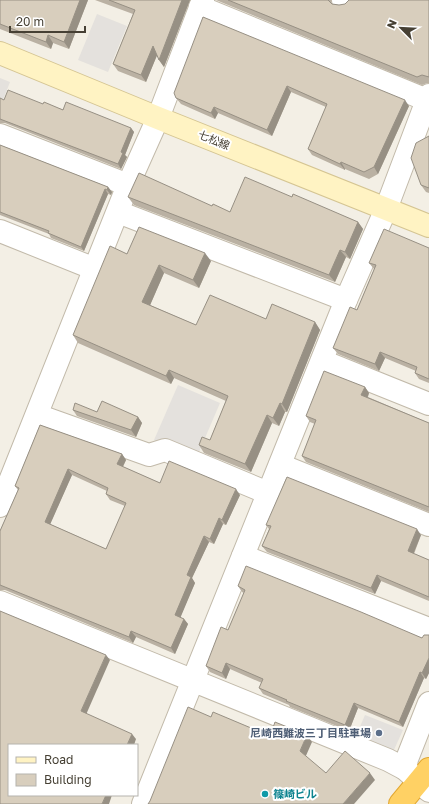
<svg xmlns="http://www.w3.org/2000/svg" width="429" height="804" viewBox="0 0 429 804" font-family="'Golos Text','Noto Sans JP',sans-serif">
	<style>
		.parking { fill: #e4e1dd }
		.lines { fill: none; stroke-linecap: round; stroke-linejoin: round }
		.street-casing { stroke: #c2baaa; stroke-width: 24 }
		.secondary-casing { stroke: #d5c593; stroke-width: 24 }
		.highway-casing { stroke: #e2a731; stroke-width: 24 }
		.street { stroke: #fff; stroke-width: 22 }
		.secondary { stroke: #fff3c3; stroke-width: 22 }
		.highway { stroke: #ffd164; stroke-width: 22 }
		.wall { fill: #bab1a3; fill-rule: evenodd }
		.shaded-wall { fill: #979084 }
		.building { fill: #d8cebd; stroke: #979084; fill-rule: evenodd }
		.service-dot { fill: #5c6f8a; stroke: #fff; stroke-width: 1.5 }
		.culture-dot { fill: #0f9aa8; stroke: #fff; stroke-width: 1.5 }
		.labels { text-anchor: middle; stroke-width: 4; stroke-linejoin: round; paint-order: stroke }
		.street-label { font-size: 11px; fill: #464034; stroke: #fff }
		.service-label { font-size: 11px; font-weight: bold; fill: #4e5e75; stroke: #fff; text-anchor: end }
		.culture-label { font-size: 11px; font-weight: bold; fill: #0d838f; stroke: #fff; text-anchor: start }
	</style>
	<rect width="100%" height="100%" fill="#f3efe5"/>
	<g class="parking">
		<polygon points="97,14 127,26 108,72 78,60"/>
		<polygon points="0,78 10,82 3,100 0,99"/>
		<polygon points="178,385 220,403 196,459 154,440"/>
		<polygon points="365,715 403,730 393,752 356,736"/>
	</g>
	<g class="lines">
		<defs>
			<g id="street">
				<polyline points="343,0 344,0"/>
				<polyline points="200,7 427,100"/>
				<polyline points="0,135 128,185"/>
				<polyline points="118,212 346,300"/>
				<polyline points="0,231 95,269"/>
				<polyline points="322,361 429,404"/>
				<polyline points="37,415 149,455 165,450 268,493"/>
				<polyline points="280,465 429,525"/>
				<polyline points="0,506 128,185 158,118 203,0"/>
				<polyline points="243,556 429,629"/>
				<polyline points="0,602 388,760 405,769 429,791"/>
				<polyline points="405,769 407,759 429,703"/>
				<polyline points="143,804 346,300 386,209 429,95"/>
			</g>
			<polyline id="secondary" points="0,53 158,118 429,226"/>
			<polyline id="highway" points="400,804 429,769"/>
		</defs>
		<use href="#street" class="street-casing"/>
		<use href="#secondary" class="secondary-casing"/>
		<use href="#highway" class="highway-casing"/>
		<use href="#street" class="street"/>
		<use href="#secondary" class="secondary"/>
		<use href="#highway" class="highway"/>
	</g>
	<g class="wall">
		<polygon points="0,0 88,0 69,49 53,43 51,49 0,29"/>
		<polygon points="95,0 190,0 164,67 159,60 157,55 146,82 118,71 113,64 133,14"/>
		<polygon points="216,0 331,0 332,4 339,5 429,0 429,83 427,83 422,85"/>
		<polygon points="203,17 409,106 378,174 369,179 345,169 345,170 312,155 308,149 326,107 291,92 272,136 218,113 215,119 181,104 176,98"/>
		<polygon points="0,98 4,100 43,104 131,128 134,132 125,155 127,157 121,169 5,123 0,123"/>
		<polygon points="429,136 429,193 426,192 421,185"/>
		<polygon points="0,145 108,187 112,192 111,195 108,194 84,251 51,238 49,234 0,215"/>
		<polygon points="128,197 212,206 230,212 292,197 358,222 363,229 350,259 346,257 335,282 134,205"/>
		<polygon points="429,248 429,383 419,379 415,373 416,371 385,358 379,371 338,354 333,348 357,310 374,269 369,263"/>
		<polygon points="127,254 211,261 199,288 164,273 150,305 196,325 266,319 315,322 320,330 287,412 285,412 279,426 272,423 251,472 204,453 199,445 210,440 226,401 174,378 171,384 78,343 73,335"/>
		<polygon points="365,387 369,393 368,397 429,423 429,512 306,462 302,456 315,424 310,422 306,416"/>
		<polygon points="73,410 138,417 142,423 136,437 77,416"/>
		<path d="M40,425L122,454L126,460L123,467L160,483L240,495L226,525L223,524L214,544L209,542L192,578L195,583L180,617L184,619L188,624L175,654L136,637L133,643L5,590H0V531L18,490L15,486ZM72,475L107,491L106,494L110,500L125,506L106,549L50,524Z"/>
		<polygon points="266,525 421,535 414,554 429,560 429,601 381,581 375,594 267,552 262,546 269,529"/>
		<polygon points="238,586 422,638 429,635 429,673 426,679 424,678 403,727 358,708 349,731 290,707 289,705 263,694 259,688 262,683 230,669 226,679 210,672 206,666 228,630 244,593 242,592"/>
	</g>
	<g class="shaded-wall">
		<polygon points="80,0 88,0 69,49 64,42"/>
		<polygon points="182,0 190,0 164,67 159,60"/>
		<polygon points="48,35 53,43 51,49 46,42"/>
		<polygon points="153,46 158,53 146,82 141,75"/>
		<polygon points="287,86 291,92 272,136 267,130"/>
		<polygon points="405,100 409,106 378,174 374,167"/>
		<polygon points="214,107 218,113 215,119 211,113"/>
		<polygon points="131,128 134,132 125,155 127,157 121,169 118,164 121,152"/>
		<polygon points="341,162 345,169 345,170 340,164"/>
		<polygon points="108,187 112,192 111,195 107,190"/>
		<polygon points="105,189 108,194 84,251 81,247"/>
		<polygon points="358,222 363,229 350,259 345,252"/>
		<polygon points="340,250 346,257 335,282 329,275"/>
		<polygon points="205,253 211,261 199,288 193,280"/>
		<polygon points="159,265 164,273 148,310 142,302"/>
		<polygon points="315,322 320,330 287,412 282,404"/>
		<polygon points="380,352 385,358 379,371 375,364"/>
		<polygon points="169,370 174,378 171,384 166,376"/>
		<polygon points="365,387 369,393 366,401 361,395"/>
		<polygon points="280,403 285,412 279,426 273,418"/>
		<polygon points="267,415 272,423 251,472 245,464"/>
		<polygon points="138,417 142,423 136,437 131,430"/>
		<polygon points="122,454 126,460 121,470 117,464"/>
		<polygon points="68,469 72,475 49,527 45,522"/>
		<polygon points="236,489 240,495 226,525 222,520"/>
		<polygon points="219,518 223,524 214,544 210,539"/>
		<polygon points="417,529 421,535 412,557 408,551"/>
		<polygon points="204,536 209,542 192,578 195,583 179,621 175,615 187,575"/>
		<polygon points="377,575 381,581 375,594 371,588"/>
		<polygon points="184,619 188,624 175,654 171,648"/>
		<polygon points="131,631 136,637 133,643 129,637"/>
		<polygon points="106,655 110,660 85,717 81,711"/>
		<polygon points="429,658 429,673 426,679 422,673"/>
		<polygon points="226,663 230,669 226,679 222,673"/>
		<polygon points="420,672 424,678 403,727 399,722"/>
		<polygon points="354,703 358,708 349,731 345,725"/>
		<polygon points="132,734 136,739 134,745 127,745"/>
		<polygon points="307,735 312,742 305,758 300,751"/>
		<polygon points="370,773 375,780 354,804 343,804"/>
		<polygon points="106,795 112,795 109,804 102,804"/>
	</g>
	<g class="building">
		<polygon points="0,0 80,0 64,42 48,35 46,42 0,24"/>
		<polygon points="109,0 182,0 159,60 153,46 141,75 113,64 135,10"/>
		<polygon points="228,0 328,0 332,4 339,5 345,4 349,0 429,0 429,77 422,75 417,77"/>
		<polygon points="203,17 405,100 374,167 364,172 341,162 340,164 308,149 327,104 287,86 267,130 214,107 211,113 176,98 174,93"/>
		<polygon points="8,90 43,104 44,102 63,110 66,102 131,128 121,152 123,153 118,164 0,119 0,98 4,100"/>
		<polygon points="429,136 429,188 421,185 411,158 416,143"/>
		<polygon points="0,145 108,187 107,190 105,189 81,247 48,233 49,231 0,212"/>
		<polygon points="139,173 212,206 213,204 230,212 245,177 292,197 293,194 358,222 345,252 340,250 329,275 128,197"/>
		<polygon points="139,227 205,253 193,280 159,265 142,302 196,325 210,295 266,319 272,304 315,322 282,404 280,403 273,418 267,415 245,464 199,445 202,437 210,440 228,396 169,370 166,376 73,335 110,246 127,254"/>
		<polygon points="384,229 429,248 429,379 415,373 417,367 380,352 375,364 333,348 350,307 357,310 376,265 369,263"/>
		<polygon points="324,371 365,387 361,395 429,423 429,507 302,456 316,420 306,416"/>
		<polygon points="102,401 138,417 131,430 73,410 75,403 97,412"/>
		<path d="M40,425L122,454L117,464L160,483L169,461L236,489L222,520L219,518L210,539L204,536L187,575L191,577L175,615L184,619L171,648L131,631L129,637L0,585V531L19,488L15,486ZM68,469L108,488L106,494L126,503L106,549L45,522Z"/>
		<polygon points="287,477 417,529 408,551 429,560 429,597 377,575 371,588 262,546 271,526 266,525"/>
		<polygon points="246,566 361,612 422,638 424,635 429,635 429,658 422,673 420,672 399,722 354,703 345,725 286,701 287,700 259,688 263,679 226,663 222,673 206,666 221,627 228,630 245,590 238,586"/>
		<polygon points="0,611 106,655 81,711 132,734 127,745 9,745 9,795 106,795 102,804 0,804"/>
		<polygon points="188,707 211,717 213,712 270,736 275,722 307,735 300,751 326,773 345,751 370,773 343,804 148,804 150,801"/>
	</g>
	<circle class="service-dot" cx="379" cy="733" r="4"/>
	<circle class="culture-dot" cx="265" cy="794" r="4"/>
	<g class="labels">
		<g class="street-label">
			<text transform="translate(214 140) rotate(22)" y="4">七松線</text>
		</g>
		<g class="service-label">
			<text x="371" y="737">尼崎西難波三丁目駐車場</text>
		</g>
		<g class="culture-label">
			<text x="273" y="798">篠崎ビル</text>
		</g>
	</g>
	<rect x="8" y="744" width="130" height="52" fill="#ffffff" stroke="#b5b3ae"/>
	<rect x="16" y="757" width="20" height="6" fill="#fff3c3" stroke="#b5b3ae"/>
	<text x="44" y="764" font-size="12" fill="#464034">Road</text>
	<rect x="16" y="774" width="20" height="12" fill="#d8cebd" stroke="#b5b3ae"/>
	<text x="44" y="784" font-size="12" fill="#464034">Building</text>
	<g transform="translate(401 28) rotate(294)" stroke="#ffffff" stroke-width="3" paint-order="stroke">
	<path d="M0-3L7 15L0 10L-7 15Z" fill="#464034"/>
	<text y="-6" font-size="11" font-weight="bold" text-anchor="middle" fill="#464034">N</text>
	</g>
	<path d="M10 26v6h75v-6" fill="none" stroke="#464034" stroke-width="2"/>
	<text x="16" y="26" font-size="12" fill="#464034" stroke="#ffffff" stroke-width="3" paint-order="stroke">20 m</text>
</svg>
